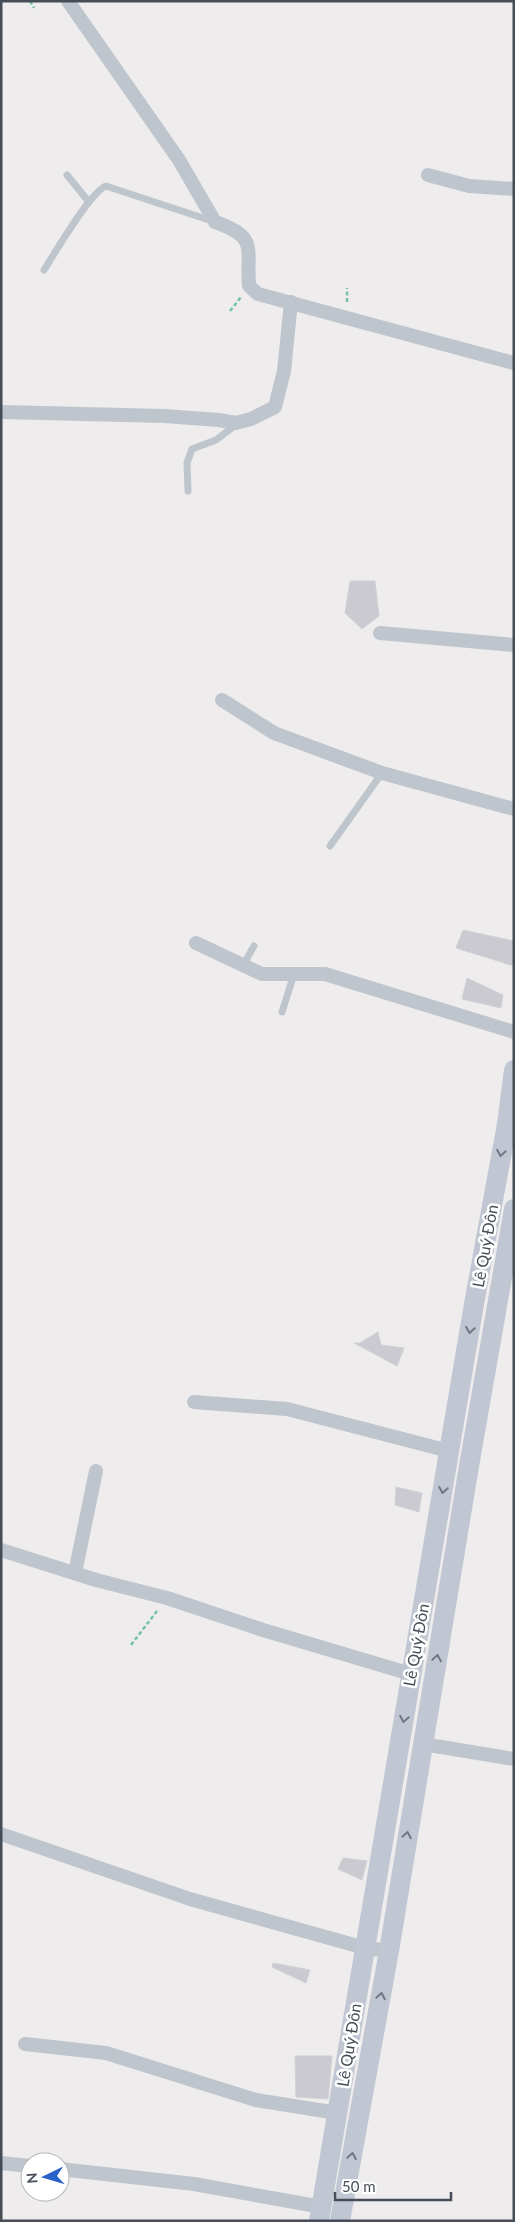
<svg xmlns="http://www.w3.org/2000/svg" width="515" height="2222" viewBox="0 0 515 2222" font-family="Lato,sans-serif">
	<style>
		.building { fill: #cacad0; stroke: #d0d1d7 }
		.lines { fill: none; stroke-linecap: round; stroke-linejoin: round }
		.path { stroke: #78c3a5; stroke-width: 2.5; stroke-dasharray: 4 2.5; stroke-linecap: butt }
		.lane { stroke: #bec5cd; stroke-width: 7 }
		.street { stroke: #bec5cd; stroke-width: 14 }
		.secondary { stroke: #c0c7d3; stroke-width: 20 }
		.oneway { stroke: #717882 }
		.labels { text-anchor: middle; stroke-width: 5; stroke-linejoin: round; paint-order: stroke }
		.street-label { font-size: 16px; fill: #464d57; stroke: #fff }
	</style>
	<rect width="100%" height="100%" fill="#eeecec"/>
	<g class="building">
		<polygon points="350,581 375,581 379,616 362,629 345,613"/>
		<polygon points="463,930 514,941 514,966 456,948"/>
		<polygon points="467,978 503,995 501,1008 462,999"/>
		<polygon points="378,1332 381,1345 404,1348 397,1366 354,1343 360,1343"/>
		<polygon points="396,1487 422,1493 419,1512 395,1505"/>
		<polygon points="343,1858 367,1861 362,1880 338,1869"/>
		<polygon points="273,1963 310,1970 306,1983 272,1967"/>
		<polygon points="295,2056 332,2056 328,2099 296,2097"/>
	</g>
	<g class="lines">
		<g class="path">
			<polyline points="30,1 34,8"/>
			<polyline points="347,302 347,288"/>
			<polyline points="230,311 241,297"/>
			<polyline points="131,1645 157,1611"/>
		</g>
		<g class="lane">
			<polyline points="67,175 89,202"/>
			<path d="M44,270C55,253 90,192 106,186L212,221"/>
			<polyline points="188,491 187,463 192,449 216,440 237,424"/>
			<polyline points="330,846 382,773"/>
			<polyline points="243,965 254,946"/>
			<polyline points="282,1012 294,974"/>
		</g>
		<g class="street">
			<path d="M68,1L179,160L215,222C259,237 246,248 249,286L258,294L514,363"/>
			<polyline points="428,175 469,186 514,189"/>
			<polyline points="1,412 164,416 219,420 236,423 251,419 275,407 284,371 291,302"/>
			<polyline points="380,633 514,645"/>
			<polyline points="222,700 274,733 382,773 514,809"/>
			<polyline points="196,943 262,974 325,974 514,1032"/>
			<polyline points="194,1402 287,1409 449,1451"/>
			<polyline points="1,1550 96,1580 167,1598 263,1630 411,1674"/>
			<polyline points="75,1573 96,1471"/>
			<polyline points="423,1744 514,1759"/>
			<polyline points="1,1834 190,1899 365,1948 389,1951"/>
			<polyline points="25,2044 106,2053 256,2100 337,2113"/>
			<polyline points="1,2163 30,2166"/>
			<polyline points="60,2169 194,2184 322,2207"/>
		</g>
		<g class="secondary">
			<polyline points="319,2221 474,1304 507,1124 514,1070"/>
			<polyline points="340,2221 389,1951 469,1466 514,1209"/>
		</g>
	</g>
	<defs><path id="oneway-chevron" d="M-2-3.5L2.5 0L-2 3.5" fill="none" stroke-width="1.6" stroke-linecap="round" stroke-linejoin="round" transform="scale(1.25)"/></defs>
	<g class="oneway">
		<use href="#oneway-chevron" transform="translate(501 1153) rotate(100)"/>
		<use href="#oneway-chevron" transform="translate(470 1330) rotate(99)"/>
		<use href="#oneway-chevron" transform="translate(443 1490) rotate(100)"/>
		<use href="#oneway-chevron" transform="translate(437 1658) rotate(-81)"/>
		<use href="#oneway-chevron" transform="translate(404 1719) rotate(100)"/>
		<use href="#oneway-chevron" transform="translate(407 1835) rotate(-80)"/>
		<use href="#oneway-chevron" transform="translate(381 1996) rotate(-80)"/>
		<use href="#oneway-chevron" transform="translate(352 2156) rotate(-80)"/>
	</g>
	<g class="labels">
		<g class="street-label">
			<text transform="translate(485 1246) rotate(-80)" y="6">Lê Quý Đôn</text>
			<text transform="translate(416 1645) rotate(-80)" y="6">Lê Quý Đôn</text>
			<text transform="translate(349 2045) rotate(-81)" y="6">Lê Quý Đôn</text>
		</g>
	</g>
	<rect width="515" height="2222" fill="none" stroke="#464d57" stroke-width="5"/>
	<g transform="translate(45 2177) rotate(265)"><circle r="24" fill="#ffffff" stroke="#b5b8bc"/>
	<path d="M0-4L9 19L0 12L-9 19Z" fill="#2a62ca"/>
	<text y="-8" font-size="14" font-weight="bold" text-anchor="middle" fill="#464d57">N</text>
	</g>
	<path d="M335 2192v8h116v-8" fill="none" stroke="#464d57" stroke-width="2.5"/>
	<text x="342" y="2192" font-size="15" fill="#464d57" stroke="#ffffff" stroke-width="4" paint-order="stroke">50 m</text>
</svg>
